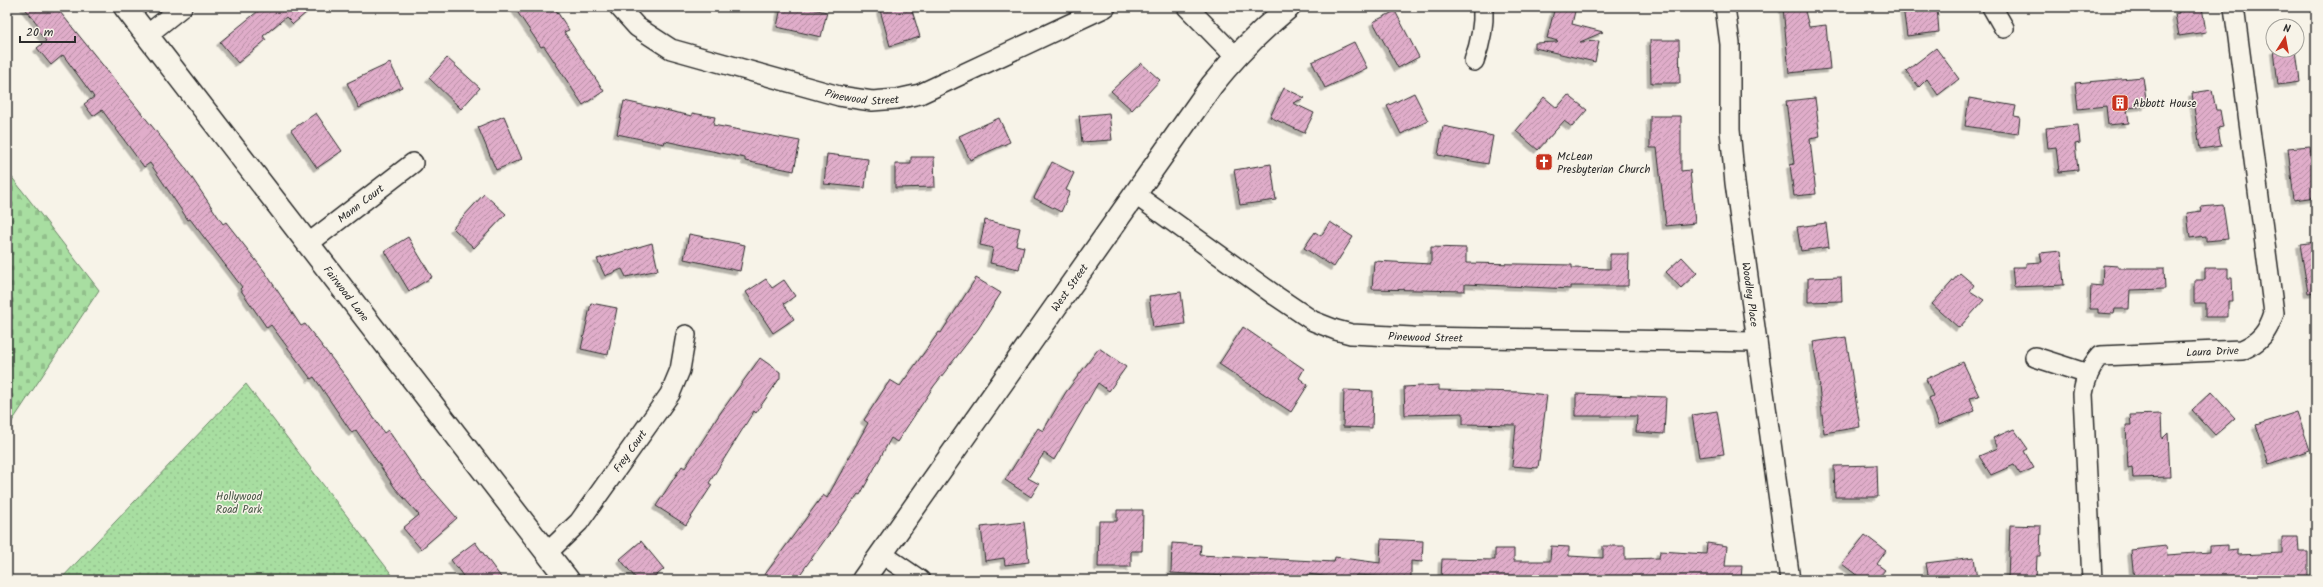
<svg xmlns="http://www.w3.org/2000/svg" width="2323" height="587" viewBox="0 0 2323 587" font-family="Kalam,sans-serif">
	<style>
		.cemetery { fill: url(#cemetery-stones); stroke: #6a8466 }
		.park { fill: url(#park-dots); stroke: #6a8466 }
		.building { fill: url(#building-hatch); stroke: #2b2b2b; filter: url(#shadow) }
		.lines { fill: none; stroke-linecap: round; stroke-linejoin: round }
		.street-casing { stroke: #2b2b2b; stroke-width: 22 }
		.secondary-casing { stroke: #2b2b2b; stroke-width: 25 }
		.street { stroke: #f7f3e8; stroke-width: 19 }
		.secondary { stroke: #f7f3e8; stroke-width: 22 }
		.labels { text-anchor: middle; stroke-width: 3; stroke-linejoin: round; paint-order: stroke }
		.street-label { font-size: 11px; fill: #2b2b2b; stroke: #f7f3e8 }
		.poi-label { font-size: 11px; fill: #2b2b2b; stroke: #f7f3e8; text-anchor: start }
		.park-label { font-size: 11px; fill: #4a5848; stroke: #f7f3e8 }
	</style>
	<defs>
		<pattern id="cemetery-stones" width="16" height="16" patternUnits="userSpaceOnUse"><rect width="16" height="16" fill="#a8dea1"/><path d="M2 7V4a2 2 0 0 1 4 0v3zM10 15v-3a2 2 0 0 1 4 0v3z" fill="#91bf8b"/></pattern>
		<pattern id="park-dots" width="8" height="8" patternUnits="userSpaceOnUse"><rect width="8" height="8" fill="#a8dea1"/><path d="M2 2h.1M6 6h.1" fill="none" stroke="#91bf8b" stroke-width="1.8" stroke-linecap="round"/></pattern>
		<pattern id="building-hatch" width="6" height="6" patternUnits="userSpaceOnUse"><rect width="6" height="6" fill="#e0adca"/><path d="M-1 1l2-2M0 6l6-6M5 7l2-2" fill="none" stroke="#b68da4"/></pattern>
		<filter id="shadow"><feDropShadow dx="-3.5" dy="3.5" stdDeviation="0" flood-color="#0004"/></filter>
	</defs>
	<rect width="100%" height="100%" fill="#f7f3e8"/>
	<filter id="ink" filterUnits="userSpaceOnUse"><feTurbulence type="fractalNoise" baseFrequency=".025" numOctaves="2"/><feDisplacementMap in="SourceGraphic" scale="8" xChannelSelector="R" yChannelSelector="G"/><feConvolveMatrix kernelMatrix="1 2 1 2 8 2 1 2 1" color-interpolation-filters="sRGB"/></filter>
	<g filter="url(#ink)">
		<polygon class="cemetery" points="7,171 99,290 7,429"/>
		<polygon class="park" points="246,384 396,580 60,580"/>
		<g class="building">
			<polygon points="24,7 56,7 184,166 223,224 226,222 265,272 301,326 305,324 347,378 384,433 388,430 423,481 424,480 457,518 421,549 403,528 419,515 395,488 356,430 352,433 314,377 311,379 271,325 267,328 240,289 242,287 190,219 188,220 150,163 144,167 102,110 93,116 84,104 94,97 63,55 51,65 37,48 46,41 35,28 38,25"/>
			<polygon points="263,7 313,7 293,24 286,17 263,36 266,40 238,63 220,42"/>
			<polygon points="514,7 554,7 569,30 564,32 604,91 583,105 544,46 541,47"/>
			<polygon points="781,7 802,7 827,12 821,37 777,27"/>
			<polygon points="889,7 911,7 920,37 890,46 880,10"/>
			<polygon points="1555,7 1576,7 1572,24 1603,32 1580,42 1599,41 1595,62 1535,48 1535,43 1557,42 1558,41 1547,38"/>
			<polygon points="1783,7 1804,7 1809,27 1826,25 1830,69 1789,73"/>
			<polygon points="1903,7 1937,7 1939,32 1907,36"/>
			<polygon points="2178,7 2202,7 2206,32 2179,36 2175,14 2179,13"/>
			<polygon points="1395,11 1419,57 1398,68 1373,22"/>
			<polygon points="1650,40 1679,40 1680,83 1651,83"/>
			<polygon points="1354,42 1367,68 1325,88 1312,62"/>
			<polygon points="1936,48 1959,79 1938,95 1927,79 1919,87 1906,71"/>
			<polygon points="2274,50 2296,50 2300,82 2278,85"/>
			<polygon points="447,58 480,88 461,109 429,78"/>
			<polygon points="390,63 402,87 359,108 347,83"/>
			<polygon points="1141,63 1160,80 1132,110 1111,91"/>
			<polygon points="2143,77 2147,106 2127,108 2129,123 2108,125 2106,106 2078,109 2075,83"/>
			<polygon points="1284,88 1305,98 1293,103 1314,113 1304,133 1270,117"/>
			<polygon points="2212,90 2216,110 2220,110 2223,127 2218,128 2221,146 2200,149 2192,93"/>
			<polygon points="1414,93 1428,121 1401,134 1387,106"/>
			<polygon points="1568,95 1587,110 1572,127 1564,121 1538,150 1516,131 1544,97 1557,108"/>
			<polygon points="1815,98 1820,137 1810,139 1816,194 1794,196 1790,165 1794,164 1786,101"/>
			<polygon points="1969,98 2016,106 2014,116 2020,117 2018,134 1965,126"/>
			<polygon points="624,101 692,116 692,113 715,117 713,125 800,141 794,171 745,161 745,158 665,141 664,144 617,134"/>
			<polygon points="316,113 342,151 317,168 291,130"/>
			<polygon points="1109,113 1112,140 1082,142 1079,116"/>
			<polygon points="504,116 522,159 496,170 478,127"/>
			<polygon points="1650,116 1681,116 1681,171 1690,170 1695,223 1666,226 1657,148 1650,148"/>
			<polygon points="999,118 1010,142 970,160 959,136"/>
			<polygon points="2078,125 2080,143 2075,144 2078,170 2059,172 2056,147 2048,148 2046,128"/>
			<polygon points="1443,126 1493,136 1488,164 1438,155"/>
			<polygon points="2310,146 2314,177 2316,177 2316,197 2294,200 2288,148"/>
			<polygon points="827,154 868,159 865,188 824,184"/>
			<polygon points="911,157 934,157 935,187 895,188 895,164 911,164"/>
			<polygon points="1052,162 1074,173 1066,190 1070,192 1061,212 1034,198"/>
			<polygon points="1271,164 1276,200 1240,205 1234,170"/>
			<polygon points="484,194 506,214 474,248 453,228"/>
			<polygon points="2223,205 2228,239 2206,241 2206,236 2190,238 2187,213 2202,211 2201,207"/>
			<polygon points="985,220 1020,228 1016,245 1024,247 1019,269 990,263 993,248 980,245"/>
			<polygon points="1330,222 1353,237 1334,267 1304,248 1315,232 1321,236"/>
			<polygon points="1826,223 1829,247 1801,251 1797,227"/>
			<polygon points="689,234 745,245 740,271 684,259"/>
			<polygon points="408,237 432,277 409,291 385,251"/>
			<polygon points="2316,242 2316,292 2308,293 2300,244"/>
			<polygon points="652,243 658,270 626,277 622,269 605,276 597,259"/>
			<polygon points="1431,247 1466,248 1466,263 1572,265 1572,268 1610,269 1610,254 1629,254 1628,286 1571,286 1571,289 1465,284 1465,291 1372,289 1374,261 1431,264"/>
			<polygon points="2061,251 2064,285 2014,287 2012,267 2026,267 2026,263 2042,262 2040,253"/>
			<polygon points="1682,257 1697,273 1681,288 1666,272"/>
			<polygon points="2103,265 2118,266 2118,268 2164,268 2165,289 2130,290 2129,309 2115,309 2114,314 2098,313 2098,309 2090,309 2091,285 2102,286"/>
			<polygon points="2205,268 2228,268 2228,278 2232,278 2233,301 2228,301 2228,317 2205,317 2205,303 2194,303 2194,280 2205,280"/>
			<polygon points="1960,273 1974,285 1970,291 1984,300 1959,328 1932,304"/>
			<polygon points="1841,277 1842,301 1808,302 1808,278"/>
			<polygon points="976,278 1001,293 978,329 934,386 897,442 891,438 860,495 858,494 796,580 761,580 823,495 827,498 868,423 864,420 890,380 900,386 939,332 941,333"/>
			<polygon points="766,279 772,288 784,280 795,296 784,304 794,319 773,333 746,292"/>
			<polygon points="1181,292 1185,324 1153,328 1149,296"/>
			<polygon points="591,303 617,308 608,355 581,349"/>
			<polygon points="1243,327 1304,369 1299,378 1308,385 1291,412 1219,364"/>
			<polygon points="1846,337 1860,427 1824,433 1819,386 1820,386 1813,342"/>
			<polygon points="1099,348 1126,367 1109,391 1098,383 1054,460 1044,453 1028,478 1039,484 1031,497 1005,480 1038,428 1043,431 1066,392"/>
			<polygon points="760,358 780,372 780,378 756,413 754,411 709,483 712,485 686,525 656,506 682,466 685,468 721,412"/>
			<polygon points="1963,362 1979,396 1970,398 1975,411 1939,425 1929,398 1933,396 1926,379"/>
			<polygon points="1439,385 1439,390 1519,392 1547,395 1538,468 1512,466 1516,425 1463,424 1463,413 1405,415 1404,387"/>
			<polygon points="1344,390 1373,391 1372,428 1343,427"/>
			<polygon points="2211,392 2235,418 2215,435 2192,410"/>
			<polygon points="1576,394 1666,397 1664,434 1636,432 1637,416 1576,416"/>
			<polygon points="1717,411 1724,454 1699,457 1692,415"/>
			<polygon points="2297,412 2310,450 2269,464 2256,425"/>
			<polygon points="2161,414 2162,439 2168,433 2170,477 2133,478 2132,467 2128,468 2126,425 2131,425 2130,415"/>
			<polygon points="2014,429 2028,449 2024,451 2034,468 2020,474 2014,465 1991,475 1979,456 1998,448 1993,438"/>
			<polygon points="1877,465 1878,497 1835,497 1834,466"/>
			<polygon points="1117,510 1143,510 1142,551 1131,551 1131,567 1098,567 1099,521 1117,521"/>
			<polygon points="1024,522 1029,562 1005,565 1004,558 985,561 981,527"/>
			<polygon points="2010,525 2041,526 2040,556 2037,556 2036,580 2008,580"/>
			<polygon points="1865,535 1886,551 1877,564 1885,570 1877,580 1863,580 1842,564"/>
			<polygon points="2282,537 2298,537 2299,552 2308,552 2308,578 2134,580 2131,550 2166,546 2167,555 2210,552 2210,546 2228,545 2228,551 2238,550 2238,555 2282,553"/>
			<polygon points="1381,539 1423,541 1422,562 1411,561 1411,578 1356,575 1354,580 1308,574 1308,580 1299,580 1171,573 1172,543 1201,545 1200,555 1334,562 1335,557 1380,563"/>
			<polygon points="641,541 664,569 651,580 637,580 620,559"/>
			<polygon points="475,542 503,580 466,580 451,560"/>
			<polygon points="1707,543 1727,546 1725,566 1742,566 1741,580 1525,578 1525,580 1441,580 1442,559 1495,560 1495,549 1514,549 1514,561 1550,561 1551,546 1569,547 1569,556 1603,558 1603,546 1625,546 1625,559 1659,558 1660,551 1706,554"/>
			<polygon points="1974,557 1977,580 1929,580 1926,563"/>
		</g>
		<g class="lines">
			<defs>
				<g id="street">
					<path id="s1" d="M619,7L637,27L671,49L839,96L872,101L897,99L920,94L1106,7"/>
					<polyline points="1187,7 1235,56"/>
					<path id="s2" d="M1725,7L1730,44V130L1735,183L1790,580"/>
					<polyline points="1992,7 2004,28"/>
					<polyline points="147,35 182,7"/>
					<path d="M1474,61C1481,42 1484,27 1483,7"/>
					<path id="s3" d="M1136,195L1276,296L1313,321L1336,330L1351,334L1413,337L1757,342"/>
					<path id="s4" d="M309,243L413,163"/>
					<polyline points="2035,357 2088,374"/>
					<path id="s5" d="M547,553L579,522L670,394L680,370L686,335"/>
					<polyline points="882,554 920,580"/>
					<path id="s6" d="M2092,580L2083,394C2085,379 2090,367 2100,356L2242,350C2260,342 2268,332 2274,313L2234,7"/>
				</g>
				<g id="secondary">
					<path id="s7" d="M125,7L568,580"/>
					<path id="s8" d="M863,580L1212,85C1235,56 1260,31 1289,7"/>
				</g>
			</defs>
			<use href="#street" class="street-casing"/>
			<use href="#secondary" class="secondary-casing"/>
			<use href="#street" class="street"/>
			<use href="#secondary" class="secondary"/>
		</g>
	</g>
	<defs>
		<symbol id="building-square" viewBox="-11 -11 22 22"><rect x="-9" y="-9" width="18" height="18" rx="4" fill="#c8321e" stroke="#f7f3e8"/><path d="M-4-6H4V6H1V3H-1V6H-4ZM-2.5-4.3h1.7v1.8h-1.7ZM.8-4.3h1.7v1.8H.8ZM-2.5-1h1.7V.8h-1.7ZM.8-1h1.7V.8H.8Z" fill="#fff"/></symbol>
		<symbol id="church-square" viewBox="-11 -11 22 22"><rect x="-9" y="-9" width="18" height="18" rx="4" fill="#c8321e" stroke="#f7f3e8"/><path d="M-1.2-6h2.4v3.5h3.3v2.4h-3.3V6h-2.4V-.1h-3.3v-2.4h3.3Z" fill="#fff"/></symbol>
	</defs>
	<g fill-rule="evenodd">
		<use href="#building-square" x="2110" y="93" width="20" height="20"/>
		<use href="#church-square" x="1534" y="152" width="20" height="20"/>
	</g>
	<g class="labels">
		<g class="street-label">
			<text dy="4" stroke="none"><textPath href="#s1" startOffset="265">Pinewood Street</textPath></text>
			<text dy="4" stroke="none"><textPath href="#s4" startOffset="65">Mann Court</textPath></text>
			<text dy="4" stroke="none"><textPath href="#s8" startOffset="358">West Street</textPath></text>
			<text dy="4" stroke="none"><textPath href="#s7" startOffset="362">Fairwood Lane</textPath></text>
			<text dy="4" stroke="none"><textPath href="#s2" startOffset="289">Woodley Place</textPath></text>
			<text dy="4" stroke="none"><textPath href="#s3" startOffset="332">Pinewood Street</textPath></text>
			<text dy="4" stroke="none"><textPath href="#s6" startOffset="341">Laura Drive</textPath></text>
			<text dy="4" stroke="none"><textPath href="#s5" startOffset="132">Frey Court</textPath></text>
		</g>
		<g class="poi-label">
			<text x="2133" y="107">Abbott House</text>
			<text x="1557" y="160">McLean<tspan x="1557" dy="13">Presbyterian Church</tspan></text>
		</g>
		<g class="park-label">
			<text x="239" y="500">Hollywood<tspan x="239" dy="13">Road Park</tspan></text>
		</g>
	</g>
	<rect width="2323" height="587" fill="none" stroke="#f7f3e8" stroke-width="24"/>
	<rect x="12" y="12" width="2299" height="563" fill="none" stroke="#2b2b2b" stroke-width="1.5" filter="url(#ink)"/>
	<g transform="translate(2285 38) rotate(11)"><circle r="19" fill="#f7f3e8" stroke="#a5a39c"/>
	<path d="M0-3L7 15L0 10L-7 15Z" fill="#c8321e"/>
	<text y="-6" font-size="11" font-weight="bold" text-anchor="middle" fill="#2b2b2b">N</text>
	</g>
	<path d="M20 36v6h55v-6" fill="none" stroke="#2b2b2b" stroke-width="2"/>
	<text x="26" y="36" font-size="12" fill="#2b2b2b" stroke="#f7f3e8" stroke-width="3" paint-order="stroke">20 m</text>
</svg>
